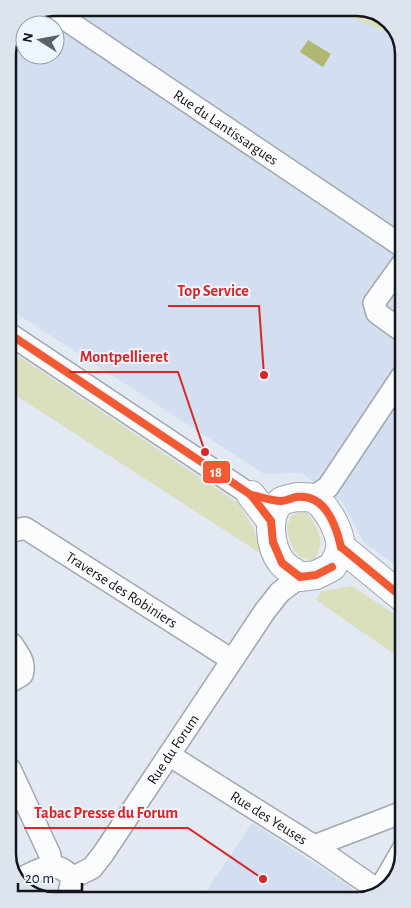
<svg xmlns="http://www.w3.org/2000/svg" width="411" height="908" viewBox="0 0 411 908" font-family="'Alegreya Sans',sans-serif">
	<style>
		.built { fill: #d3dff0; fill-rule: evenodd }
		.green { fill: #dadfbd }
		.water { fill: #b2b673 }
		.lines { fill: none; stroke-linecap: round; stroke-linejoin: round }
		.street-casing { stroke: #a2a7ae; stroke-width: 24 }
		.secondary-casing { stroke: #a2a7ae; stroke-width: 30 }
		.street { stroke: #fbfcfd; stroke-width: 21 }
		.secondary { stroke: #fbfcfd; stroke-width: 28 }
		.bus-1-casing { stroke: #eef5ff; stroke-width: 11 }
		.bus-1 { stroke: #f15a32; stroke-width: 8 }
		.labels { text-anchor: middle; stroke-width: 4; stroke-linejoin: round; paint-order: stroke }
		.street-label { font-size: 15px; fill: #13171c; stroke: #eef5ff }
		.rim { fill: none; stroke: #13171c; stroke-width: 2.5 }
		.leader { fill: none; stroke: #d62828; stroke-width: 2 }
		.callout-dot { fill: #d62828; stroke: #eef5ff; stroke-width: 2 }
		.callout-label { font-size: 16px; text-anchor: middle; font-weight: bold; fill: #d62828; stroke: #eef5ff; stroke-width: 4; stroke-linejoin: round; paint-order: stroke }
		.line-badge { stroke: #eef5ff; stroke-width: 2 }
		.badge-label { font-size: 14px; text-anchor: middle; font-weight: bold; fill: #fff }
	</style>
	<rect width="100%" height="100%" fill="#e2e9f2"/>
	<g class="built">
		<path d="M54,8H330L401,39L403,570L364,543L342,501L301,473L264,474L8,308V51L21,21ZM25,25H55V55H25Z"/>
		<polygon points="252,823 351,887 355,898 201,899"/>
	</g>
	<g class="green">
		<polygon points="330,8 360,8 385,17 401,39"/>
		<polygon points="8,349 238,503 254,529 260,553 9,391"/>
		<path d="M299,512L307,513C319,528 326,544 314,560C298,560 293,551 289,537C289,534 287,531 287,528C287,525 290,520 291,516Z"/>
		<polygon points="352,586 403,620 403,660 316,600 321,591"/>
	</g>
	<polygon class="water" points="308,40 331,54 323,67 300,52"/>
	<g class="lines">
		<defs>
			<g id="street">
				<path id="s1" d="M50,9L402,246"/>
				<polyline points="402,264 374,303 377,313 402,331"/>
				<polyline points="8,333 251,495"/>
				<polyline points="312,498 328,487 402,376"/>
				<path id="s2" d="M9,532L25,528L232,660"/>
				<path d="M9,642L12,644C19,655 26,662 22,675L10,682"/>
				<path id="s3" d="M169,755L314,846L403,812"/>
				<polyline points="10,769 50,855 51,866"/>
				<polyline points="314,846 379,891"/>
				<path id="s4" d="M72,878L92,868L103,854L265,611L280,592L300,577"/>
				<path d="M18,880C37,871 55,856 72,878L68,899L64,900"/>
				<polyline points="377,894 403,849"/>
			</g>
			<g id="secondary">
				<polyline points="251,495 271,521"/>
				<path d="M297,497C302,497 308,497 313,498C326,504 343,535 340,549C339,555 335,562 332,567L316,575L300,577C295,572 286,568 282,563C270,548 265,513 282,501C285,499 293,498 297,497Z"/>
				<polyline points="341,547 403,598"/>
			</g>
		</defs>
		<use href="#street" class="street-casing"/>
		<use href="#secondary" class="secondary-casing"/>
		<use href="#street" class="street"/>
		<use href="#secondary" class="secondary"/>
		<defs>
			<g id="bus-1">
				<polyline points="8,333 251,495 271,521 273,542 282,563 300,577 316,575 332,567"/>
				<path d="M251,495C261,497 271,501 281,501C287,501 291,498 296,497C325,493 336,525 341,547"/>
				<polyline points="341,547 403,598"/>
			</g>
		</defs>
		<use href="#bus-1" class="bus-1-casing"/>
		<use href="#bus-1" class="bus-1"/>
	</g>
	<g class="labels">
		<g class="street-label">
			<text dy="5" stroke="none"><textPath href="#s1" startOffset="212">Rue du Lantissargues</textPath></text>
			<text dy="5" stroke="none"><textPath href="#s2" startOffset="131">Traverse des Robiniers</textPath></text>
			<text dy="5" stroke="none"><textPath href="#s4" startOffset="166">Rue du Forum</textPath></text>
			<text dy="5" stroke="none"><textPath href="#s3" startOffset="118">Rue des Yeuses</textPath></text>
		</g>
	</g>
	<path d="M0 0H411V908H0ZM54 16H357A38 38 0 0 1 395 54V854A38 38 0 0 1 357 892H54A38 38 0 0 1 16 854V54A38 38 0 0 1 54 16Z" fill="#dce3ed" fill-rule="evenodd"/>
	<path class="rim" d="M54 16H357A38 38 0 0 1 395 54V854A38 38 0 0 1 357 892H54A38 38 0 0 1 16 854V54A38 38 0 0 1 54 16Z"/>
	<path class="leader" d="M264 375L259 306H168M205 452L178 372H69M263 879L188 828H24"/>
	<g class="callout-dot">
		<circle cx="264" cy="375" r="5"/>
		<circle cx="205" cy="452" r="5"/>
		<circle cx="263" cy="879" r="5"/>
	</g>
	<g class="callout-label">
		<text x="213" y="296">Top Service</text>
		<text x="124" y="362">Montpellieret</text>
		<text x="106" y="818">Tabac Presse du Forum</text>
	</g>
	<rect class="line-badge" x="202" y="460" width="29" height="24" rx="5" fill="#f15a32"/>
	<g class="badge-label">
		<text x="216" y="477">18</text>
	</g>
	<g transform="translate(40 40) rotate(281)"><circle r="24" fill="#eef5ff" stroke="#969ca4"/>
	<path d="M0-4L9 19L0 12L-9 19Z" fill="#5b6067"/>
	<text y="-8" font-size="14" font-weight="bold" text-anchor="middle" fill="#13171c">N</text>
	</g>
	<path d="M18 883v8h64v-8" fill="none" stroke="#13171c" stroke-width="2.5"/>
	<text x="25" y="883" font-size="15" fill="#13171c" stroke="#eef5ff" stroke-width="4" paint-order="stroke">20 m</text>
</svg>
